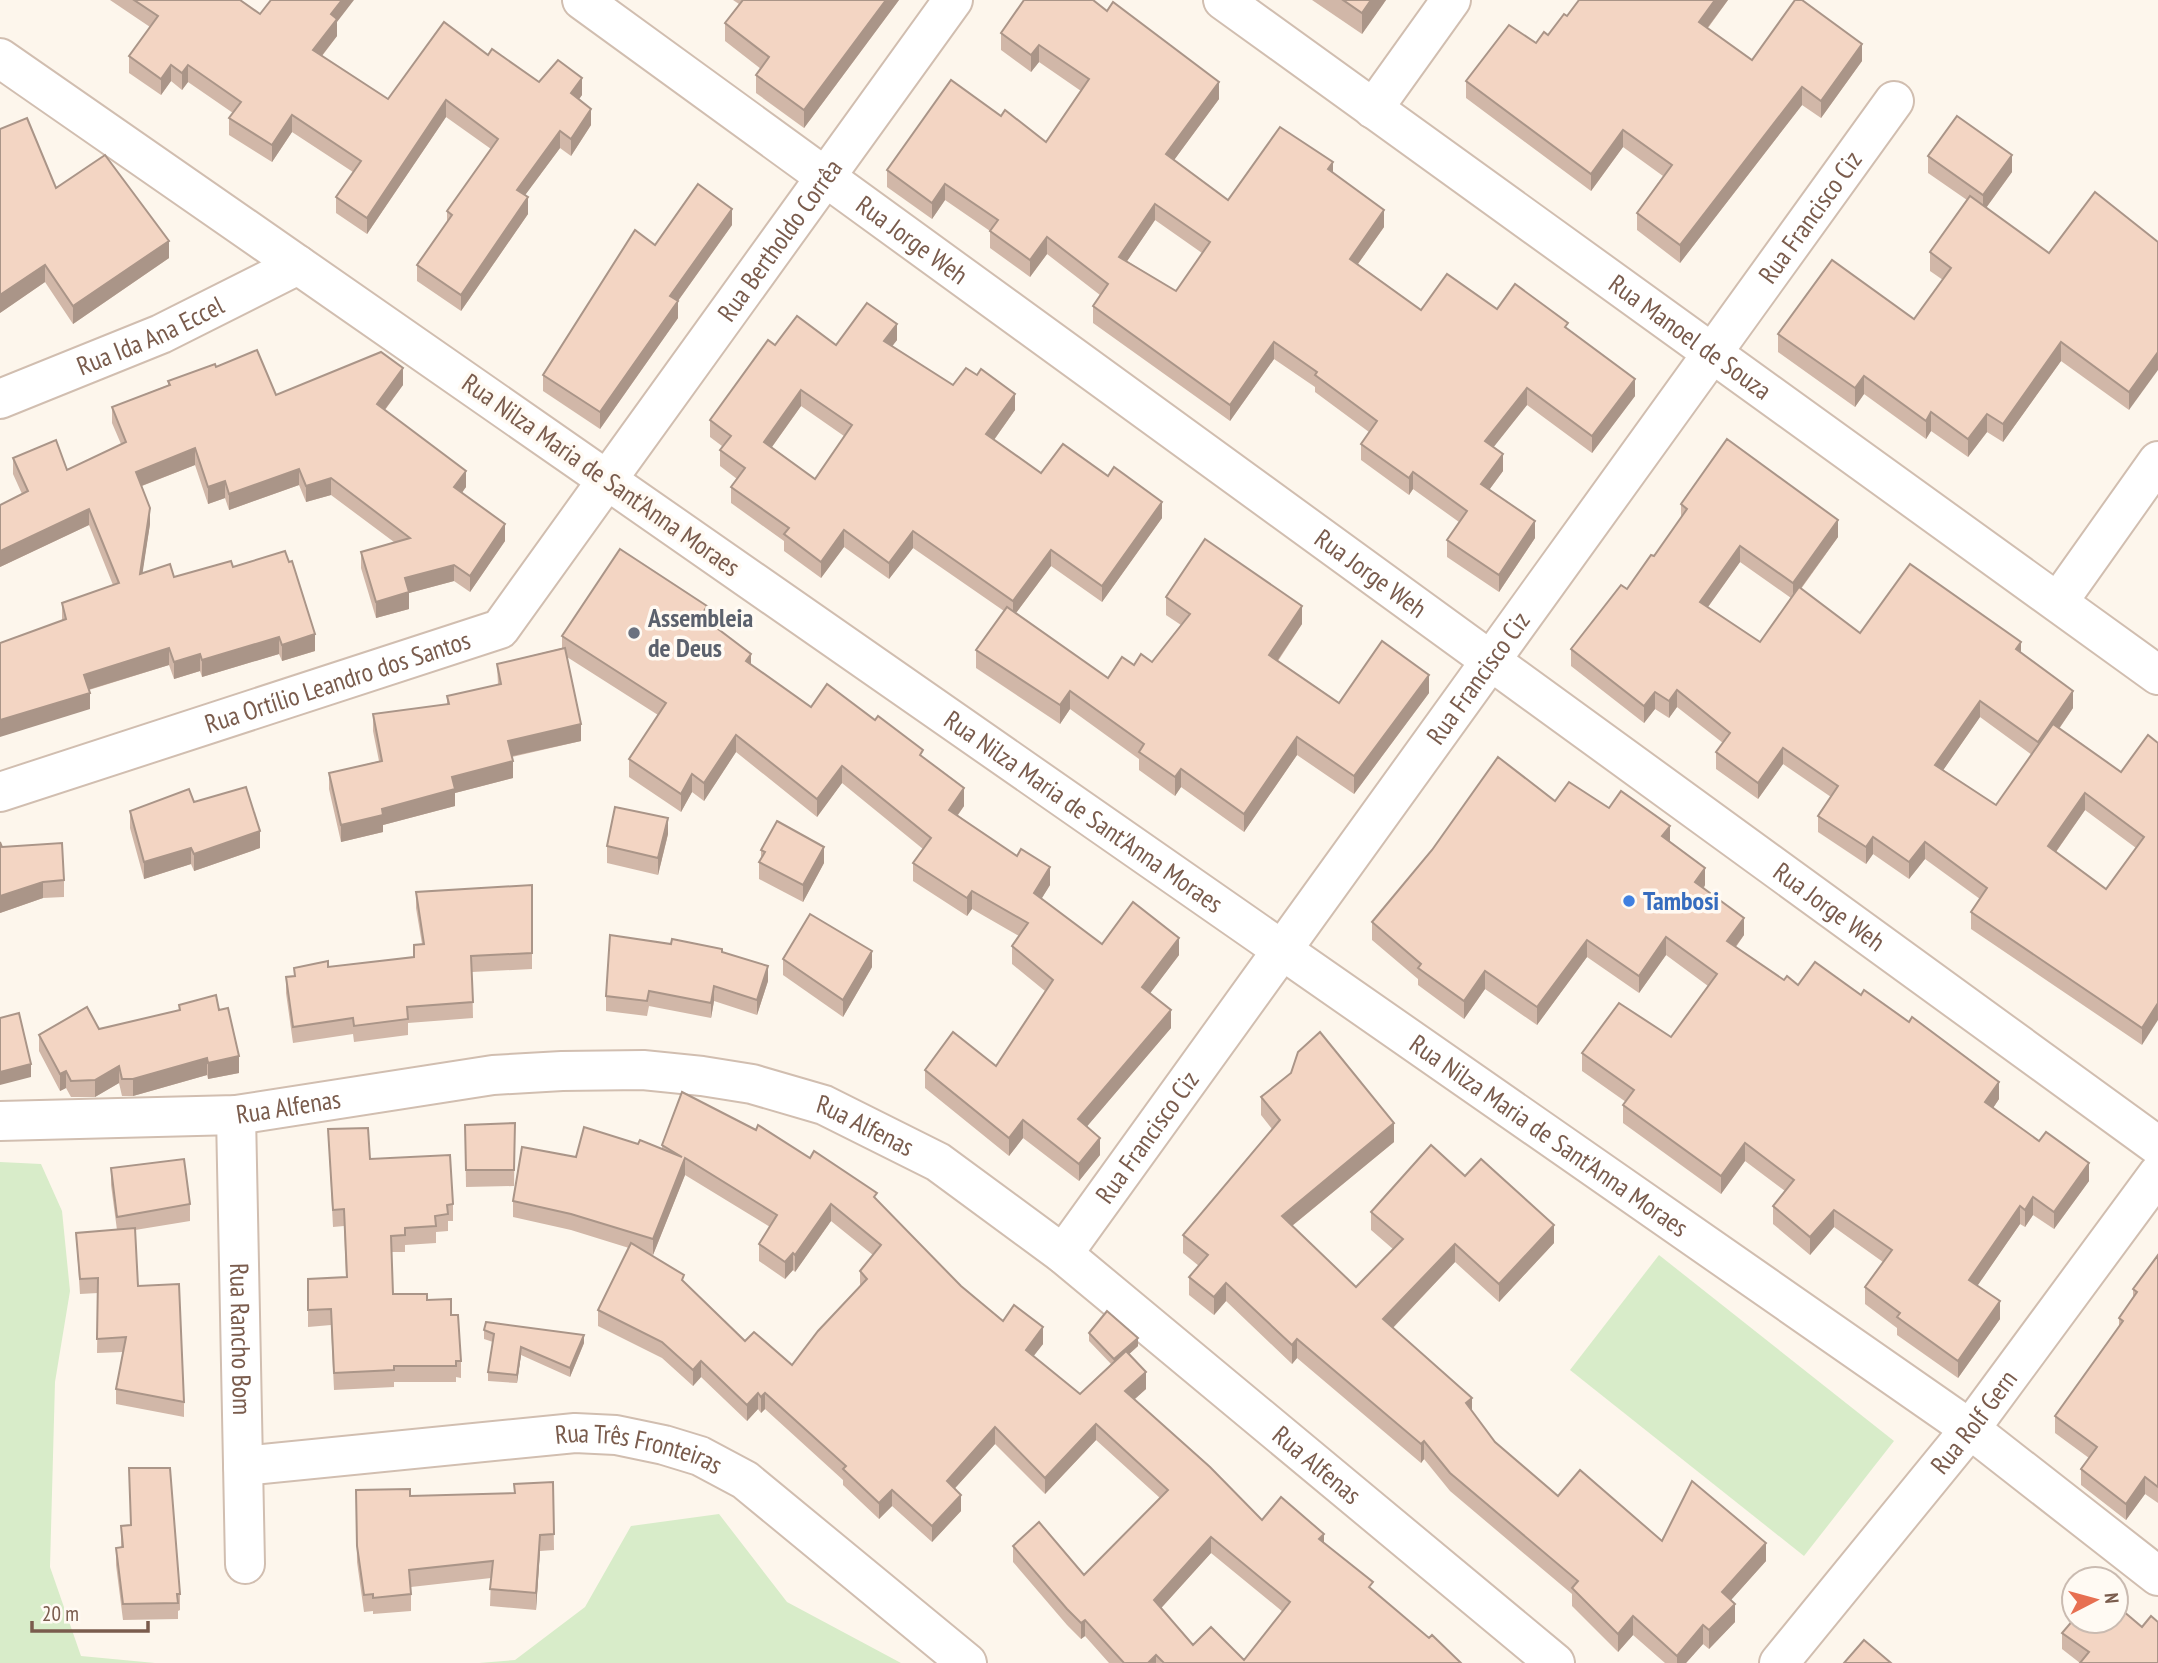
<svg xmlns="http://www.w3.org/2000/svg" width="2158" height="1663" viewBox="0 0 2158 1663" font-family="'PT Sans Narrow',sans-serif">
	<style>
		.green { fill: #d8ecc9 }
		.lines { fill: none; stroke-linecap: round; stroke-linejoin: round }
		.minor-casing { stroke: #d1beb0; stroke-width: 42 }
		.tertiary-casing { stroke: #d1beb0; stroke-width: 42 }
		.minor { stroke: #fff; stroke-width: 38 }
		.tertiary { stroke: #fff; stroke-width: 38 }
		.wall { fill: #d1b7a8; fill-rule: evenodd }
		.shaded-wall { fill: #aa9588 }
		.building { fill: #f3d5c3; stroke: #aa9588; stroke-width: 2; fill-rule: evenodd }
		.worship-dot { fill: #6b7280; stroke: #fffaf3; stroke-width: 2.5 }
		.shop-dot { fill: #3f7fe0; stroke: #fffaf3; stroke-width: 2.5 }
		.labels { text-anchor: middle; stroke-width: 7; stroke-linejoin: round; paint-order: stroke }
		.street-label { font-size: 26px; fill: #7a5c4d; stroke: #fffaf3 }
		.worship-label { font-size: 26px; font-weight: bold; fill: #5b616d; stroke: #fffaf3; text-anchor: start }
		.shop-label { font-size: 26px; font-weight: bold; fill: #366cbe; stroke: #fffaf3; text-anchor: start }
	</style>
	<rect width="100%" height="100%" fill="#fdf6ec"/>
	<g class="green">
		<polygon points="0,1162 41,1164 62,1211 70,1291 55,1382 50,1567 81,1656 155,1663 0,1663"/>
		<polygon points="1659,1255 1894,1441 1804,1556 1570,1370"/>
		<polygon points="719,1514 787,1602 901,1663 479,1663 515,1660 585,1607 631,1526"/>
	</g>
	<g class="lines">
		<defs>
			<g id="minor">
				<path id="s1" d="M582,0L2158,1146"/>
				<polyline points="0,58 298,265"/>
				<polyline points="1373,109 1451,0"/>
				<polyline points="2058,602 2158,461"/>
				<path id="s2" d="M0,792L500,629L607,480L1970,1429L2158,1576"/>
				<path id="s3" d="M236,1115L245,1564"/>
				<path id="s4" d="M0,1121L236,1115L493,1075L562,1071L643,1070L702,1076L752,1084L824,1105L938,1162L1063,1254L1555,1663"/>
				<path id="s5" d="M1063,1254L1894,101"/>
				<path id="s6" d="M243,1466L575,1433L616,1435L664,1445L700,1456L745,1480L967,1663"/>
				<path id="s7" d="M1779,1663L1970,1429L2158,1174"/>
			</g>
			<g id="tertiary">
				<path id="s8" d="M1223,0L2158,675"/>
				<path id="s9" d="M0,399L161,334L298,265L607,480L953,0"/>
			</g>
		</defs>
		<use href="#minor" class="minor-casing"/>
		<use href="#tertiary" class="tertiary-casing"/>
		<use href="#minor" class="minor"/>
		<use href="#tertiary" class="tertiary"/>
	</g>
	<g class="wall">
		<polygon points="110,0 240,0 260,14 337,22 337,36 322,56 388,99 488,55 539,82 582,95 579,99 591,125 571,156 560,148 525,195 528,214 461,311 417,281 417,265 447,223 447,211 491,149 446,117 367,234 336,213 336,197 353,172 292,132 272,162 229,135 229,118 233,113 188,82 182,90 171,81 161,95 129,73 129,56 150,27"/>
		<polygon points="733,0 899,0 804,128 756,93 756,75 761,69 725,41 725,23 739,4"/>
		<polygon points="1312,0 1386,0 1362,34"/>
		<polygon points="1579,0 1728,0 1708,28 1752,60 1862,61 1821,118 1802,105 1680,263 1637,230 1637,213 1663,176 1623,147 1591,191 1466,98 1466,81 1536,43 1548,35 1567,16"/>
		<path d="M1001,33L1219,99L1174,160L1228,200L1333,173L1384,227L1358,264L1421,310L1497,309L1568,329L1635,396L1592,453L1527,405L1493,447L1503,471L1489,490L1535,538L1499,592L1447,557V540L1459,522L1413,489L1409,495L1361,460V444L1369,432L1315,392V387L1274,359L1230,421L1093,323V306L1100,295L1047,254L1030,277L990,248V231L945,200L932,219L887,187V170L1001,116L1046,142L1081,91L1039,62L1031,72L1001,50ZM1155,220L1202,253L1176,291L1127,261Z"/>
		<polygon points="1928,156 2012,172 1986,208 2049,253 2158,242 2129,410 2061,361 2003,442 1987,432 1968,457 1931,431 1926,439 1864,394 1855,407 1778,352 1778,334 1914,319 1943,280 1930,271 1930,252 1967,200 1928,173"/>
		<polygon points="56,188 169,258 73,324 45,282 0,313"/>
		<polygon points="732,225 678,301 678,318 600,429 543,391 543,375 655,245"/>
		<path d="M897,340L892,346L953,385L1015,410L994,440L1041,473L1162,518L1102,602L1051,566L1016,613L1108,678L1134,665L1152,662L1181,625L1166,615V597L1302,624L1278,661L1339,703L1429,693L1354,794L1297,755L1244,832L1181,787L1175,796L1139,770V759L1070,709L1060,724L976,668V650L1004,611L913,548L889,579L844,547L821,578L784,551V541L731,503V487L737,479L720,466V450L722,446L710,437V420L775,345H836ZM801,406L844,436L815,479L772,447Z"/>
		<polygon points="216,367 276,395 403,385 385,410 466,487 461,493 505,541 470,592 454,581 409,593 409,609 376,618 361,568 361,552 394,542 331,495 306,502 299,485 229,510 225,498 208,504 195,465 142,486 150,524 142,573 174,577 233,567 315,651 282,661 279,654 202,677 200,671 174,679 169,665 89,690 90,709 12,640 62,621 62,603 113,585 89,525 0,567 0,505 22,494 13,474 13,458 67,470 121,444 112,423 112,407 168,385 168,381"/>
		<path d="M1681,504L1838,537L1801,589L1860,633L2021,653L2073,708L2059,729L2121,772L2148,735L2142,1045L1971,929V912L1980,899L1925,859L1909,879L1873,854L1866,864L1818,832V816L1831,797L1783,764L1758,799L1716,769V752L1723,743L1677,707L1669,718L1655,709L1644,723L1571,666V649L1627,589L1654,556L1681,518ZM1740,562L1791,598L1760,642L1708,607ZM1980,717L2032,755L1996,805L1943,770ZM2085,810L2136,848L2106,889L2056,852Z"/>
		<polygon points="707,621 751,665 811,707 923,758 964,806 958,815 1050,885 1041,899 1102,944 1179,955 1150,993 1171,1028 1087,1126 1100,1155 1079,1181 1023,1138 1009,1156 925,1088 925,1070 996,1066 1045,991 1012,964 1012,946 1019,936 972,909 967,916 913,881 913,863 923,849 842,783 817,817 736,752 704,801 692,792 681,812 629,777 629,759 658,715 567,657 581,741 512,757 513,778 455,793 455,806 383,825 383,832 341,842 329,789 329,773 379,761 373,731 373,714 447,704 447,696 498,685 497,664 562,648 562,636"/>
		<polygon points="1555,801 1609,808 1670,842 1705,885 1704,888 1744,935 1736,947 1784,980 1798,985 1999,1099 1993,1108 2089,1181 2054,1229 2033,1215 2025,1227 2020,1224 1977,1286 2000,1319 1958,1378 1897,1335 1897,1328 1865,1304 1865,1287 1883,1262 1834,1227 1810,1255 1773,1224 1773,1206 1785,1191 1745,1161 1721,1194 1623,1123 1623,1105 1626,1102 1582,1071 1582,1053 1671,1037 1708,986 1666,955 1639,993 1587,957 1537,1025 1485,989 1464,1019 1418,985 1418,979 1372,940 1372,922"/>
		<polygon points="130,811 260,848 194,871 191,864 144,879 130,828"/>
		<polygon points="668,834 658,875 607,863 607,846"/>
		<polygon points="0,842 2,847 64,880 64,897 43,898 0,913"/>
		<polygon points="761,850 824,863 803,902 759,879 759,862 761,860"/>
		<polygon points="416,892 532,953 532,969 472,972 473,1018 408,1023 408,1035 354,1042 353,1034 293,1043 286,993 286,977 294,976 294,968 328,967 414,957 414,945 422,944 416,908"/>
		<polygon points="722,953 768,981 757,1015 714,1001 711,1018 649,1006 647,1016 606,1011 606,996"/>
		<polygon points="783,959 872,967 843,1017 783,975"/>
		<polygon points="179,1005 239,1073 208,1079 207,1075 133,1096 122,1096 119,1083 95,1097 71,1097 66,1088 60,1091 39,1051 39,1035 99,1029 179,1011"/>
		<polygon points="1261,1097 1394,1142 1292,1226 1356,1287 1393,1249 1371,1230 1371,1212 1465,1176 1554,1243 1499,1302 1455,1262 1393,1328 1472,1411 1495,1442 1558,1496 1662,1541 1766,1561 1731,1600 1735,1622 1709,1649 1703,1644 1686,1663 1665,1663 1633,1635 1618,1652 1572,1606 1572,1594 1450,1491 1424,1459 1421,1463 1297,1358 1292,1364 1226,1301 1214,1315 1189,1295 1189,1277 1199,1266 1183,1253 1183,1235 1272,1129 1261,1115"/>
		<polygon points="515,1123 514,1186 466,1187 465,1125"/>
		<polygon points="328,1129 370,1159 453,1204 453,1221 448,1221 448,1231 436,1232 436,1243 405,1245 405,1252 391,1252 393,1294 427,1300 451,1315 461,1361 461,1378 456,1377 456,1382 394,1382 394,1387 334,1390 331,1325 308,1327 308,1279 346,1277 344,1226 333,1227"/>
		<path d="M638,1144L662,1149V1145L877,1200L961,1286L1003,1321L1043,1344L1033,1356L1080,1394L1111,1364L1089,1341V1333L1138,1346L1129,1354L1146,1389L1134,1399L1262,1520L1324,1543L1373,1590L1429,1638L1461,1663H1109L1085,1636L1081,1639L1067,1625L1013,1562V1546L1084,1575L1160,1498L1096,1440L1045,1494L995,1444L955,1488L961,1511L932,1542L892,1506L879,1519L843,1485V1480L765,1409L761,1413L758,1409L747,1421L701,1377L693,1386L662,1358L598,1326V1310L629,1248L571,1230L513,1217V1201L576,1157ZM685,1175L770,1227L759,1244V1261L785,1279L793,1270L795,1272L831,1221L873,1255L860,1271V1286L792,1365L745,1341L684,1282L649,1254L653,1255ZM1211,1553L1283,1612L1244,1660L1193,1645L1161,1608Z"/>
		<polygon points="111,1168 190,1204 190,1221 135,1230 138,1286 184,1402 184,1417 116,1404 116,1389 123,1352 97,1353 98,1293 80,1294 76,1233 117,1230 111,1185"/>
		<polygon points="2158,1255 2158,1503 2145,1494 2126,1520 2081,1485 2081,1469 2089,1458 2055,1433 2055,1416 2119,1326 2119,1318 2133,1298 2133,1289"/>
		<polygon points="484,1330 584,1343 570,1377 521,1355 517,1383 488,1381 488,1372 493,1342 484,1339"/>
		<polygon points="553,1482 554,1550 540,1551 536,1610 490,1606 491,1578 411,1587 411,1611 373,1614 373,1611 364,1612 357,1562 356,1490 410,1496 514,1493"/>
		<polygon points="121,1526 180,1594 180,1610 178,1611 178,1619 123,1620 116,1565 116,1548 121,1547"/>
		<polygon points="2142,1627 2080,1663 2062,1649 2062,1633"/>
	</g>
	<g class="shaded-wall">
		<polygon points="342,0 354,0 337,22 337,36 313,67 313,50 331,14"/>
		<polygon points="886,0 899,0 804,128 804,110"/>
		<polygon points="1371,0 1386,0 1362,34 1362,13"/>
		<polygon points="1715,0 1728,0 1699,39 1699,22"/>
		<polygon points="1862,44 1862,61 1821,118 1821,101"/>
		<polygon points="1039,45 1039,62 1031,72 1031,55"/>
		<polygon points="171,65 171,81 161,95 161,79"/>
		<polygon points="188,65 188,82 182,90 182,73"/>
		<polygon points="582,78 582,95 571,110 571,93"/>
		<polygon points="1219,82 1219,99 1166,171 1166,154"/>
		<polygon points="1802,87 1802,105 1680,263 1680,245"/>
		<polygon points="446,100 446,117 367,234 367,218"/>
		<polygon points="591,109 591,125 571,156 571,139"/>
		<polygon points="292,115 292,132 272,162 272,145"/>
		<polygon points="1623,130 1623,147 1591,191 1591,174"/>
		<polygon points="560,131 560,148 517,206 517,190"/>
		<polygon points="2012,155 2012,172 1983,212 1983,195"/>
		<polygon points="1333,162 1333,178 1328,169"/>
		<polygon points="945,184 945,200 932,219 932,203"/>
		<polygon points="528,197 528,214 461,311 461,295"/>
		<polygon points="1155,204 1155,220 1119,273 1119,257"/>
		<polygon points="732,209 732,225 670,312 670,296"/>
		<polygon points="1384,210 1384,227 1350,275 1350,259"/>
		<polygon points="1047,237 1047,254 1030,277 1030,260"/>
		<polygon points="169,241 169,258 73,324 73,306"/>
		<polygon points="45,265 45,282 0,313 0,295"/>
		<polygon points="678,301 678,318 600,429 600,412"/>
		<polygon points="897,324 897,340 884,357 884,341"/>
		<polygon points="1274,342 1274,359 1230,421 1230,405"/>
		<polygon points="2061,342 2061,361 2003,442 2003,424"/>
		<polygon points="2158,352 2158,370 2129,410 2129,392"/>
		<polygon points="403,368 403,385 377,420 377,404"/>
		<polygon points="1864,376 1864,394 1855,407 1855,388"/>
		<polygon points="1635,379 1635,396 1592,453 1592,436"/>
		<polygon points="1527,388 1527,405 1485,458 1485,441"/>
		<polygon points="801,390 801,406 764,458 764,442"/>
		<polygon points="1015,394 1015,410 986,451 986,434"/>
		<polygon points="1931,412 1931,431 1926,439 1926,421"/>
		<polygon points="1987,414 1987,432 1968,457 1968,439"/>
		<polygon points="195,448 195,465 136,488 136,472"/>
		<polygon points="1503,454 1503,471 1481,501 1481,484"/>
		<polygon points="299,469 299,485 229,510 229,494"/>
		<polygon points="466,471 466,487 454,504 454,487"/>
		<polygon points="1413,472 1413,489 1409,495 1409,478"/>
		<polygon points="331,478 331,495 306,502 306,486"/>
		<polygon points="225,481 225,498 208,504 208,487"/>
		<polygon points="1162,502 1162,518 1102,602 1102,586"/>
		<polygon points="150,508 150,524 140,590 140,574"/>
		<polygon points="89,509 89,525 0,567 0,551"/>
		<polygon points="1838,520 1838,537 1793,599 1793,583"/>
		<polygon points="1535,521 1535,538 1499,592 1499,575"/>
		<polygon points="505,524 505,541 470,592 470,576"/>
		<polygon points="844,530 844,547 821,578 821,562"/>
		<polygon points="913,531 913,548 889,579 889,563"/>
		<polygon points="1740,546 1740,562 1700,618 1700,602"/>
		<polygon points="1051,550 1051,566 1013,617 1013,601"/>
		<polygon points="454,565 454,581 409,593 409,609 376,618 376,602 405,578"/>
		<polygon points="707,606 707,624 701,616"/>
		<polygon points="1302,606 1302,624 1269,673 1269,655"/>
		<polygon points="315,634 315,651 282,661 282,645"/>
		<polygon points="279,637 279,654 202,677 202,660"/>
		<polygon points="2021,642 2021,658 2016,649"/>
		<polygon points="169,648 169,665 84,691 84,675"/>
		<polygon points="200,654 200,671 174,679 174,662"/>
		<polygon points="751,654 751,672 746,661"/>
		<polygon points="1429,675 1429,693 1354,794 1354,776"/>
		<polygon points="1677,690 1677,707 1669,718 1669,701"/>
		<polygon points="1070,691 1070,709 1060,724 1060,705"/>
		<polygon points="2073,691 2073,708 2038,759 2038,742"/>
		<polygon points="1655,692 1655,709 1644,723 1644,706"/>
		<polygon points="90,693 90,709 0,737 0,720"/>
		<polygon points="1980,701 1980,717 1935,782 1935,765"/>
		<polygon points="581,724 581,741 508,757 508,741"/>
		<polygon points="736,735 736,752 704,801 704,783"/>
		<polygon points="1297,737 1297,755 1244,832 1244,814"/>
		<polygon points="1783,748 1783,764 1758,799 1758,783"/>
		<polygon points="513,761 513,778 455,793 455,806 383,825 383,832 341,842 341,825 382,809 452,777"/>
		<polygon points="842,766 842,783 817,817 817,799"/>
		<polygon points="1181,769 1181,787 1175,796 1175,777"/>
		<polygon points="692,774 692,792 681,812 681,794"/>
		<polygon points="964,788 964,806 949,827 949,810"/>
		<polygon points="2085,793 2085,810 2048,863 2048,846"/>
		<polygon points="668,818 668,834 658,875 658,858"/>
		<polygon points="1670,826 1670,843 1662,836"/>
		<polygon points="260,831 260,848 194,871 194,854"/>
		<polygon points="1873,837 1873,854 1866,864 1866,847"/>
		<polygon points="1925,842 1925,859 1909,879 1909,862"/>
		<polygon points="824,847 824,863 803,902 803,885"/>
		<polygon points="191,848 191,864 144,879 144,862"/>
		<polygon points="1050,867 1050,885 1034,911 1034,893"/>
		<polygon points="1705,868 1705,885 1695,899 1695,882"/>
		<polygon points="43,882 43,898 0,913 0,896"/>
		<polygon points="972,891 972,909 967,916 967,898"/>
		<polygon points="1744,918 1744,935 1727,958 1727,941"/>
		<polygon points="1666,937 1666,955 1639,993 1639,976"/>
		<polygon points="1179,938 1179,955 1142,1004 1142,987"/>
		<polygon points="1587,940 1587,957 1537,1025 1537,1007"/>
		<polygon points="872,951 872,967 843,1017 843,1000"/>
		<polygon points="768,966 768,981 757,1015 757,1000"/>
		<polygon points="1485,971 1485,989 1464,1019 1464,1001"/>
		<polygon points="714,986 714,1001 711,1018 711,1003"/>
		<polygon points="2158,1003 2158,1020 2142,1045 2142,1028"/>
		<polygon points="1171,1010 1171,1028 1078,1137 1078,1119"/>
		<polygon points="239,1056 239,1073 208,1079 208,1063"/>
		<polygon points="207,1058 207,1075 133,1096 133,1079"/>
		<polygon points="31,1064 31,1077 0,1085 0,1072"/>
		<polygon points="119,1066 119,1083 95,1097 95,1080"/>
		<polygon points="66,1071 66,1088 60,1091 60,1074"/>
		<polygon points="1999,1082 1999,1099 1985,1120 1985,1102"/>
		<polygon points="1023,1120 1023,1138 1009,1156 1009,1138"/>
		<polygon points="1394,1123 1394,1142 1282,1234 1282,1216"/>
		<polygon points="1100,1138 1100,1155 1079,1181 1079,1164"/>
		<polygon points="1745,1143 1745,1161 1721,1194 1721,1176"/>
		<polygon points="685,1158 685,1175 653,1255 653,1239"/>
		<polygon points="2089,1163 2089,1181 2054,1229 2054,1212"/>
		<polygon points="2033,1197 2033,1215 2025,1227 2025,1210"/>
		<polygon points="831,1204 831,1221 795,1272 795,1255"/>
		<polygon points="2020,1206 2020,1224 1969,1298 1969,1280"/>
		<polygon points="1834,1210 1834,1227 1810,1255 1810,1237"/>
		<polygon points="1554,1225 1554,1243 1499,1302 1499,1284"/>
		<polygon points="1455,1244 1455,1262 1383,1338 1383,1319"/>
		<polygon points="793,1253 793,1270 785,1279 785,1262"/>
		<polygon points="1226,1283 1226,1301 1214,1315 1214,1297"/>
		<polygon points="2000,1301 2000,1319 1958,1378 1958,1361"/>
		<polygon points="1043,1327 1043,1344 1026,1366 1026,1350"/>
		<polygon points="584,1335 584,1343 570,1377 570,1368"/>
		<polygon points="1138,1338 1138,1346 1114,1368 1114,1359"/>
		<polygon points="1297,1339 1297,1358 1292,1364 1292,1345"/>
		<polygon points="521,1347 521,1355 517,1383 517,1375"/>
		<polygon points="701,1361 701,1377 693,1386 693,1370"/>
		<polygon points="1146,1372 1146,1389 1125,1408 1125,1391"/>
		<polygon points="758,1393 758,1409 747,1421 747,1405"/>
		<polygon points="765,1393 765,1409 761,1413 761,1397"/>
		<polygon points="1472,1398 1472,1416 1466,1403"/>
		<polygon points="1096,1424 1096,1440 1045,1494 1045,1478"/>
		<polygon points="995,1427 995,1444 947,1497 947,1481"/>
		<polygon points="1424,1441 1424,1459 1421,1463 1421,1444"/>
		<polygon points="2145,1477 2145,1494 2126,1520 2126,1504"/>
		<polygon points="892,1490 892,1506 879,1519 879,1503"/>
		<polygon points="961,1495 961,1511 932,1542 932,1526"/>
		<polygon points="1324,1534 1324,1550 1319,1539"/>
		<polygon points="540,1535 540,1551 536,1610 536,1593"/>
		<polygon points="1211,1537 1211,1553 1154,1616 1154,1600"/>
		<polygon points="1766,1543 1766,1561 1722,1610 1722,1592"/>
		<polygon points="1735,1604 1735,1622 1709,1649 1709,1630"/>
		<polygon points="1633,1616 1633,1635 1618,1652 1618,1634"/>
		<polygon points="1085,1620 1085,1636 1081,1639 1081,1623"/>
		<polygon points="1703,1625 1703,1644 1686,1663 1677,1663 1677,1656"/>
		<polygon points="1156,1655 1156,1663 1148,1663"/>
	</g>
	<g class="building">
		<polygon points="134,0 240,0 260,14 271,0 342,0 331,14 337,19 313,50 388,99 444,22 488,55 492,49 539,82 558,60 582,78 571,93 591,109 571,139 560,131 517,190 528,197 461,295 417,265 452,215 447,211 498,139 446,100 367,218 336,197 361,161 292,115 272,145 229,118 241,102 188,65 182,73 171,65 161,79 129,56 158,16"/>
		<polygon points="743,0 886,0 804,110 756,75 769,57 725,23"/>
		<path d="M1024,0H1093L1107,11L1113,2L1219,82L1166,154L1228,200L1280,127L1333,162L1328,169L1384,210L1350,259L1421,310L1447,274L1497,309L1515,284L1568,323L1565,327L1635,379L1592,436L1527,388L1485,441L1503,454L1481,484L1535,521L1499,575L1447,540L1467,511L1413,472L1409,478L1361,444L1377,421L1315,375L1317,372L1274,342L1230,405L1093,306L1108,284L1047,237L1030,260L990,231L998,220L945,184L932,203L887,170L951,80L1001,116L1005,110L1046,142L1089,79L1039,45L1031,55L1001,33ZM1155,204L1210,242L1176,291L1119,257Z"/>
		<polygon points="1343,0 1371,0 1362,13"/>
		<polygon points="1579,0 1715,0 1699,22 1752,60 1795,0 1802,0 1862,44 1821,101 1802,87 1680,245 1637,213 1672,165 1623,130 1591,174 1466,81 1509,25 1536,43 1544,32 1548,35 1564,14 1567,16"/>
		<polygon points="1957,116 2012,155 1983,195 1928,156"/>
		<polygon points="27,118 56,188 105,155 169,241 73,306 45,265 0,295 0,129"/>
		<polygon points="698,184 732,209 670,296 678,301 600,412 543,375 635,230 655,245"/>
		<polygon points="2095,192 2158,242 2158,352 2129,392 2061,342 2003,424 1987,414 1968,439 1931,412 1926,421 1864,376 1855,388 1778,334 1832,260 1914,319 1951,268 1930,252 1970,196 2049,253"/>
		<path d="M867,303L897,324L884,341L953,385L966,368L977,375L981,369L1015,394L986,434L1041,473L1063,444L1108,476L1114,467L1162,502L1102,586L1051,550L1013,601L913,531L889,563L844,530L821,562L784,534L789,528L731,487L745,468L720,450L731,436L710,420L768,340L775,345L797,316L836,345ZM801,390L852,425L815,479L764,442Z"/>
		<polygon points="257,350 276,395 381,352 403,368 377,404 466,471 454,487 505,524 470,576 454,565 405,578 409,592 376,602 361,552 410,538 331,478 306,486 299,469 229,494 225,481 208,487 195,448 136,472 150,508 140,574 170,564 174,577 231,561 233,567 285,551 289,562 292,561 315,634 282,645 279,637 202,660 200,654 174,662 169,648 84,675 90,693 0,720 0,643 66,619 62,603 119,583 89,509 0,551 0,505 28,491 13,458 56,440 67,470 126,442 112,407 170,385 168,381 215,364 216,367"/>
		<path d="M1727,439L1838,520L1793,583L1740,546L1700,602L1760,642L1799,587L1860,633L1910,564L2021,642L2016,649L2073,691L2038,742L1980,701L1935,765L1996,805L2053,724L2121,772L2148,735L2158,743V1003L2142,1028L1971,912L1987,888L1925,842L1909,862L1873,837L1866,847L1818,816L1838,786L1783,748L1758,783L1716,752L1730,733L1677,690L1669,701L1655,692L1644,706L1571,649L1621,585L1627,589L1651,555L1654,556L1687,509L1681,504ZM2085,793L2144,837L2106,889L2048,846Z"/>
		<polygon points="1205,539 1302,606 1269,655 1339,703 1382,641 1429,675 1354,776 1297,737 1244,814 1181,769 1175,777 1139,752 1144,744 1070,691 1060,705 976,650 1007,607 1108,678 1122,657 1134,665 1141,654 1152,662 1190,614 1166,597"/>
		<polygon points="620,549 707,606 701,616 751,654 746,661 811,707 827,684 875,720 878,716 923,750 920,755 964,788 949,810 1017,856 1021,849 1050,867 1034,893 1102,944 1133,902 1179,938 1142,987 1171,1010 1078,1119 1100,1138 1079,1164 1023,1120 1009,1138 925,1070 953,1032 996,1066 1053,980 1012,946 1028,923 972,891 967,898 913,863 931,838 842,766 817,799 736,735 704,783 692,774 681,794 629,759 666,703 562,636"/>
		<polygon points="565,648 581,724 508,741 513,761 452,777 455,789 382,809 383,815 341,825 329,773 382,761 373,714 449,704 447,696 501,684 497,664"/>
		<polygon points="1498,757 1555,801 1569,782 1609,808 1621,791 1670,826 1662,836 1705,868 1695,882 1744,918 1727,941 1784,980 1787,976 1798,985 1815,962 1861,995 1864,990 1909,1022 1912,1017 1999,1082 1985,1102 2039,1141 2046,1132 2089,1163 2054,1212 2033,1197 2025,1210 2020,1206 1969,1280 2000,1301 1958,1361 1897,1317 1900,1313 1865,1287 1892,1250 1834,1210 1810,1237 1773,1206 1794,1180 1745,1143 1721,1176 1623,1105 1634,1090 1582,1053 1619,1003 1671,1037 1717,974 1666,937 1639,976 1587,940 1537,1007 1485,971 1464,1001 1418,968 1421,964 1372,922 1432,850"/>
		<polygon points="246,787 260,831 194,854 191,848 144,862 130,811 189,789 194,802"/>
		<polygon points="615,807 668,818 658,858 607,846"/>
		<polygon points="777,821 824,847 803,885 759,862 765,852 761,850"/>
		<polygon points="0,842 2,847 62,843 64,880 43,882 0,896"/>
		<polygon points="532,885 532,953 471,956 473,1002 407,1007 408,1019 354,1026 353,1018 293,1027 286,977 295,976 294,968 328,961 328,967 414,957 414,945 424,944 416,892"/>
		<polygon points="810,914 872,951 843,1000 783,959"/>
		<polygon points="610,935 671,944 672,939 722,949 722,952 768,966 757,1000 714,986 711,1003 649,991 647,1001 606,996"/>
		<polygon points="216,995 219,1010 228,1008 239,1056 208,1063 207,1058 133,1079 122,1079 119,1066 95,1080 71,1081 66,1071 60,1074 39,1035 87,1007 99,1029 180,1010 179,1005"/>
		<polygon points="19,1013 31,1064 0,1072 0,1018"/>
		<polygon points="1320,1032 1394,1123 1282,1216 1356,1287 1403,1239 1371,1212 1431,1145 1465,1176 1481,1159 1554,1225 1499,1284 1455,1244 1383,1319 1472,1398 1466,1403 1495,1442 1558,1496 1580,1470 1662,1541 1692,1481 1766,1543 1722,1592 1735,1604 1709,1630 1703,1625 1677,1656 1633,1616 1618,1634 1572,1588 1578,1581 1450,1473 1424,1441 1421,1444 1297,1339 1292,1345 1226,1283 1214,1297 1189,1277 1208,1255 1183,1235 1280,1120 1261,1097 1291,1073 1298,1052"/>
		<path d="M682,1092L756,1130L758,1125L810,1158L814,1151L877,1193L874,1197L961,1286L1003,1321L1014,1305L1043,1327L1026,1350L1080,1394L1126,1351L1146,1372L1125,1391L1210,1467L1262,1520L1281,1497L1324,1534L1319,1539L1373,1582L1369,1587L1429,1638L1432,1635L1461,1663H1164L1156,1655L1148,1663H1124L1085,1620L1081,1623L1067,1609L1013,1546L1039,1522L1084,1575L1168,1490L1096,1424L1045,1478L995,1427L947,1481L961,1495L932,1526L892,1490L879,1503L843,1469L846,1466L765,1393L761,1397L758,1393L747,1405L701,1361L693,1370L662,1342L598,1310L631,1243L684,1275L682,1280L745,1341L754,1332L792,1365L818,1331L867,1279L860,1271L881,1245L831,1204L795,1255L793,1253L785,1262L759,1244L777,1215L685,1158L653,1239L571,1214L513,1201L522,1147L576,1157L584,1127L638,1144L640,1140L682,1157L662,1145ZM1211,1537L1290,1602L1244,1660L1211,1627L1193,1645L1154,1600Z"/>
		<polygon points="515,1123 514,1170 466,1170 465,1125"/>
		<polygon points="368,1128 370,1159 450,1155 453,1204 447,1205 448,1214 435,1216 436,1226 405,1228 405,1235 391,1236 393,1294 427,1294 427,1300 451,1299 451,1315 458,1315 461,1361 456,1361 456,1366 394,1366 394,1370 334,1373 331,1309 308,1310 308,1279 347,1277 344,1209 333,1210 328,1129"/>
		<polygon points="184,1159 190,1204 117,1217 111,1168"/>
		<polygon points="135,1228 138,1286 179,1284 184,1402 116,1389 126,1337 97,1339 98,1278 80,1279 76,1233"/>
		<polygon points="2158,1255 2158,1487 2145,1477 2126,1504 2081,1469 2097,1447 2055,1416 2123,1321 2119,1318 2137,1292 2133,1289"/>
		<polygon points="1107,1311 1138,1338 1114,1359 1089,1333"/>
		<polygon points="486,1322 584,1335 570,1368 521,1347 517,1375 488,1372 494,1334 484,1330"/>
		<polygon points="129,1468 170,1468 180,1594 177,1594 178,1603 123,1604 116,1548 123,1547 121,1526 131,1525"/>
		<polygon points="553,1482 554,1534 540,1535 536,1593 490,1589 493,1561 409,1570 411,1594 373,1598 373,1594 364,1595 357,1546 356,1490 410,1489 410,1496 515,1493 514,1484"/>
		<polygon points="2116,1605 2142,1627 2151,1616 2158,1622 2158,1663 2080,1663 2089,1652 2062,1633 2074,1619 2074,1621 2116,1621"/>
		<polygon points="1864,1640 1891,1663 1844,1663"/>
	</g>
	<circle class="worship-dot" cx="634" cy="633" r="7"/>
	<circle class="shop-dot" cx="1629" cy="901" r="7"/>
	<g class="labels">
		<g class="street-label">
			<text dy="9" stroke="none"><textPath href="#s5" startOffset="1278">Rua Francisco Ciz</textPath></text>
			<text dy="9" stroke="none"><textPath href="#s9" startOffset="999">Rua Bertholdo Corrêa</textPath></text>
			<text dy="9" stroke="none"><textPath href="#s1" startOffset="408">Rua Jorge Weh</textPath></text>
			<text dy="9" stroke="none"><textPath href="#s9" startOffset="163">Rua Ida Ana Eccel</textPath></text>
			<text dy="9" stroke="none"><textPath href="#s8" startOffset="576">Rua Manoel de Souza</textPath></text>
			<text transform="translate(601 475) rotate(35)" y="9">Rua Nilza Maria de Sant'Anna Moraes</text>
			<text dy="9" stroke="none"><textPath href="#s1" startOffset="975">Rua Jorge Weh</textPath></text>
			<text dy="9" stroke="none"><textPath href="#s5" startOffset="710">Rua Francisco Ciz</textPath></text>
			<text dy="9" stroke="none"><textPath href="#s2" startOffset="355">Rua Ortílio Leandro dos Santos</textPath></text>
			<text dy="9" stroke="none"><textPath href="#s2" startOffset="1290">Rua Nilza Maria de Sant'Anna Moraes</textPath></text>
			<text dy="9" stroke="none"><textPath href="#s1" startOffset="1542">Rua Jorge Weh</textPath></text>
			<text dy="9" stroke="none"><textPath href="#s4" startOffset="289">Rua Alfenas</textPath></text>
			<text dy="9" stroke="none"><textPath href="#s4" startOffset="877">Rua Alfenas</textPath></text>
			<text dy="9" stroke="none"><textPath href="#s2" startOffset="1857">Rua Nilza Maria de Sant'Anna Moraes</textPath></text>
			<text dy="9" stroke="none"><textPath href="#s5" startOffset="144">Rua Francisco Ciz</textPath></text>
			<text dy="9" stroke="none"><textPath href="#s3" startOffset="224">Rua Rancho Bom</textPath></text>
			<text dy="9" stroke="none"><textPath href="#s7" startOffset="310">Rua Rolf Gern</textPath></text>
			<text dy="9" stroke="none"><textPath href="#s6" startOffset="399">Rua Três Fronteiras</textPath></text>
			<text dy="9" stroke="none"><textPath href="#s4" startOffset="1444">Rua Alfenas</textPath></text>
		</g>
		<g class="worship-label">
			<text x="648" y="627">Assembleia<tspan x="648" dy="30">de Deus</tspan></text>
		</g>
		<g class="shop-label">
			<text x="1643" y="910">Tambosi</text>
		</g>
	</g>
	<g transform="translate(2095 1600) rotate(84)"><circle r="33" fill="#fffaf3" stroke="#cabbb1" stroke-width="2"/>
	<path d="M0-5L12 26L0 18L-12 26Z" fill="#e76f51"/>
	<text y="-10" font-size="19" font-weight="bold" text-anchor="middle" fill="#7a5c4d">N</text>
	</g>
	<path d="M32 1621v10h116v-10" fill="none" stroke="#7a5c4d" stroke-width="3.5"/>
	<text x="42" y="1621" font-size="21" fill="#7a5c4d" stroke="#fffaf3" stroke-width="5" paint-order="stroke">20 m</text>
</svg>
